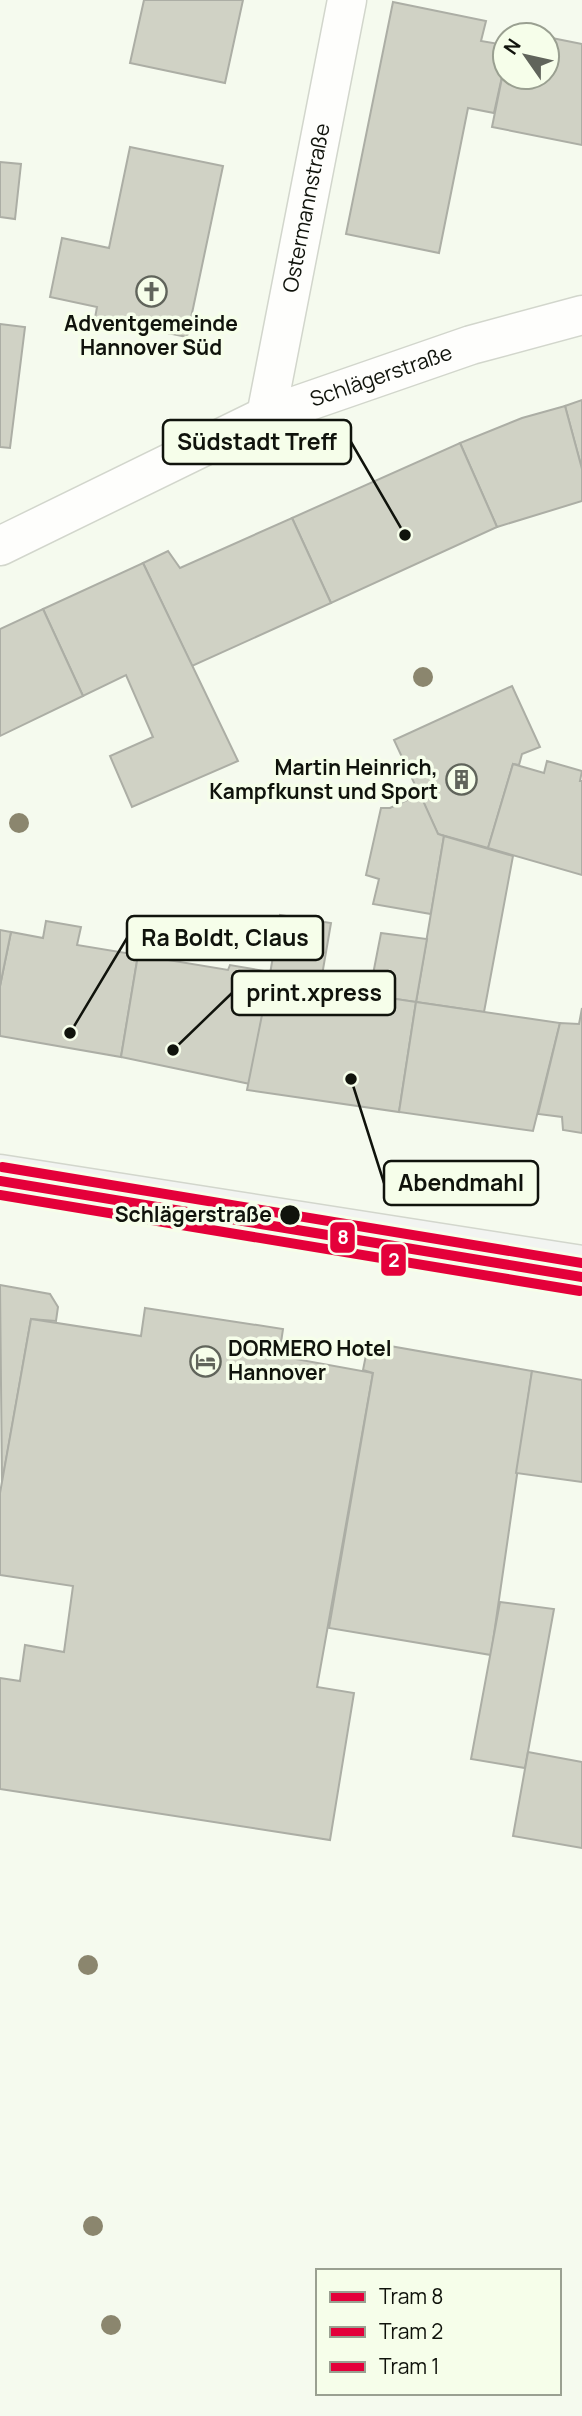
<svg xmlns="http://www.w3.org/2000/svg" width="582" height="2416" viewBox="0 0 582 2416" font-family="Manrope,sans-serif">
	<style>
		.building { fill: #d0d2c5; stroke: #acaea5; stroke-width: 2 }
		.lines { fill: none; stroke-linecap: round; stroke-linejoin: round }
		.minor-casing { stroke: #d2d6cc; stroke-width: 41 }
		.secondary-casing { stroke: #d2d6cc; stroke-width: 41 }
		.minor { stroke: #fefefc; stroke-width: 38 }
		.secondary { stroke: #f2f4f1; stroke-width: 38 }
		.tram-1-casing { stroke: #f6feea; stroke-width: 16 }
		.tram-2-casing { stroke: #f6feea; stroke-width: 16 }
		.tram-3-casing { stroke: #f6feea; stroke-width: 16 }
		.tram-1 { stroke: #e4003a; stroke-width: 10 }
		.tram-2 { stroke: #e4003a; stroke-width: 10 }
		.tram-3 { stroke: #e4003a; stroke-width: 10 }
		.tree { fill: #8b866e }
		.stop-dot { fill: #10130c; stroke: #f6feea; stroke-width: 2.5 }
		.labels { text-anchor: middle; stroke-width: 7; stroke-linejoin: round; paint-order: stroke }
		.street-label { font-size: 21px; fill: #10130c; stroke: #f6feea }
		.poi-label { font-size: 21px; font-weight: bold; fill: #10130c; stroke: #f6feea }
		.stop-label { font-size: 21px; font-weight: bold; fill: #10130c; stroke: #f6feea; text-anchor: end }
		.leader { fill: none; stroke: #10130c; stroke-width: 2.5 }
		.callout-dot { fill: #10130c; stroke: #f6feea; stroke-width: 2.5 }
		.callout { fill: #f6feea; stroke: #10130c; stroke-width: 2.5 }
		.callout-label { font-size: 23px; text-anchor: middle; font-weight: bold; fill: #10130c }
		.line-badge { stroke: #f6feea; stroke-width: 2.5 }
		.badge-label { font-size: 19px; text-anchor: middle; font-weight: bold; fill: #fff }
	</style>
	<rect width="100%" height="100%" fill="#f5faee"/>
	<g class="building">
		<polygon points="144,0 243,0 225,83 130,63"/>
		<polygon points="393,2 486,21 481,41 505,45 505,63 494,113 468,108 439,253 346,234"/>
		<polygon points="547,37 582,44 582,145 492,127 505,63 505,77 547,77"/>
		<polygon points="130,147 223,166 187,337 95,318 97,307 50,297 62,238 109,248"/>
		<polygon points="0,162 21,164 15,219 0,217"/>
		<polygon points="0,324 25,327 10,448 0,447"/>
		<polygon points="582,400 582,469 565,406"/>
		<polygon points="565,406 582,469 582,501 497,527 460,443 522,418"/>
		<polygon points="460,443 497,527 331,603 292,518"/>
		<polygon points="292,518 331,603 192,666 143,563 168,551 180,568"/>
		<polygon points="143,563 238,761 132,807 110,756 153,737 126,675 83,696 43,609"/>
		<polygon points="43,609 83,696 0,736 0,629"/>
		<polygon points="512,686 540,747 522,754 519,765 513,764 488,848 438,834 394,740"/>
		<polygon points="547,761 582,771 580,781 582,781 582,875 488,848 513,764 544,773"/>
		<polygon points="420,794 438,834 444,836 431,914 373,904 379,879 366,875 381,808 390,808"/>
		<polygon points="444,836 513,856 484,1012 416,1002"/>
		<polygon points="280,915 331,923 320,987 269,980"/>
		<polygon points="46,921 81,927 77,945 138,955 121,1057 0,1036 0,986 11,932 43,938"/>
		<polygon points="0,930 11,932 0,986"/>
		<polygon points="381,933 427,939 416,1002 369,995"/>
		<polygon points="138,955 228,970 230,965 270,972 250,1084 121,1057"/>
		<polygon points="269,980 416,1002 399,1112 247,1090"/>
		<polygon points="416,1002 560,1023 533,1131 399,1112"/>
		<polygon points="582,1008 582,1133 563,1130 562,1117 538,1114 560,1023 579,1024"/>
		<polygon points="0,1285 50,1294 58,1307 56,1321 31,1319 2,1483"/>
		<polygon points="145,1308 283,1329 279,1356 373,1373 317,1687 354,1693 330,1840 0,1789 0,1678 20,1681 25,1645 64,1652 73,1586 0,1575 0,1493 31,1319 141,1336"/>
		<polygon points="373,1343 532,1371 491,1655 329,1628 373,1373 363,1370 367,1350"/>
		<polygon points="532,1371 582,1380 582,1482 516,1473"/>
		<polygon points="500,1602 554,1609 525,1768 471,1759"/>
		<polygon points="528,1752 582,1762 582,1848 513,1836"/>
	</g>
	<g class="lines">
		<defs>
			<g id="minor">
				<path id="s1" d="M266,416L347,0"/>
				<path id="s2" d="M0,546L266,416L471,345L582,315"/>
			</g>
			<polyline id="secondary" points="0,1174 582,1265"/>
		</defs>
		<use href="#minor" class="minor-casing"/>
		<use href="#secondary" class="secondary-casing"/>
		<use href="#minor" class="minor"/>
		<use href="#secondary" class="secondary"/>
		<defs>
			<polyline id="tram-1" points="0,1181 582,1277"/>
			<polyline id="tram-2" points="0,1195 580,1291"/>
			<polyline id="tram-3" points="2,1167 582,1263"/>
		</defs>
		<use href="#tram-1" class="tram-1-casing"/>
		<use href="#tram-2" class="tram-2-casing"/>
		<use href="#tram-3" class="tram-3-casing"/>
		<use href="#tram-1" class="tram-1"/>
		<use href="#tram-2" class="tram-2"/>
		<use href="#tram-3" class="tram-3"/>
	</g>
	<g class="tree">
		<circle cx="423" cy="677" r="10"/>
		<circle cx="19" cy="823" r="10"/>
		<circle cx="88" cy="1965" r="10"/>
		<circle cx="93" cy="2226" r="10"/>
		<circle cx="111" cy="2325" r="10"/>
	</g>
	<defs>
		<symbol id="church-ring" viewBox="-11 -11 22 22"><circle r="9.5" fill="#f6feea" stroke="#60645b" stroke-width="1.5"/><path d="M-1.2-6h2.4v3.5h3.3v2.4h-3.3V6h-2.4V-.1h-3.3v-2.4h3.3Z" fill="#60645b"/></symbol>
		<symbol id="building-ring" viewBox="-11 -11 22 22"><circle r="9.5" fill="#f6feea" stroke="#60645b" stroke-width="1.5"/><path d="M-4-6H4V6H1V3H-1V6H-4ZM-2.5-4.3h1.7v1.8h-1.7ZM.8-4.3h1.7v1.8H.8ZM-2.5-1h1.7V.8h-1.7ZM.8-1h1.7V.8H.8Z" fill="#60645b"/></symbol>
		<symbol id="hotel-ring" viewBox="-11 -11 22 22"><circle r="9.5" fill="#f6feea" stroke="#60645b" stroke-width="1.5"/><path d="M-6-4.5h1.5V1H6V5H4.5V3h-9V5H-6ZM-4 0a1.8 1.8 0 1 1 3.6 0ZM.5 0V-2.5h3Q6-2.5 6 0Z" fill="#60645b"/></symbol>
	</defs>
	<g fill-rule="evenodd">
		<use href="#church-ring" x="134" y="274" width="35" height="35"/>
		<use href="#building-ring" x="444" y="762" width="35" height="35"/>
		<use href="#hotel-ring" x="188" y="1344" width="35" height="35"/>
	</g>
	<circle class="stop-dot" cx="290" cy="1215" r="11"/>
	<g class="labels">
		<g class="street-label">
			<text dy="7" stroke="none"><textPath href="#s1" startOffset="212">Ostermannstraße</textPath></text>
			<text dy="7" stroke="none"><textPath href="#s2" startOffset="418">Schlägerstraße</textPath></text>
		</g>
		<g class="poi-label">
			<text x="151" y="331">Adventgemeinde<tspan x="151" dy="24">Hannover Süd</tspan></text>
			<text x="438" y="775" text-anchor="end">Martin Heinrich,<tspan x="438" dy="24">Kampfkunst und Sport</tspan></text>
			<text x="228" y="1356" text-anchor="start">DORMERO Hotel<tspan x="228" dy="24">Hannover</tspan></text>
		</g>
		<g class="stop-label">
			<text x="272" y="1222">Schlägerstraße</text>
		</g>
	</g>
	<path class="leader" d="M405 535L351 442M70 1033L127 938M173 1050L232 993M351 1079L384 1183"/>
	<g class="callout-dot">
		<circle cx="405" cy="535" r="7"/>
		<circle cx="70" cy="1033" r="7"/>
		<circle cx="173" cy="1050" r="7"/>
		<circle cx="351" cy="1079" r="7"/>
	</g>
	<g class="callout">
		<rect x="163" y="420" width="188" height="44" rx="7"/>
		<rect x="127" y="916" width="196" height="44" rx="7"/>
		<rect x="232" y="971" width="163" height="44" rx="7"/>
		<rect x="384" y="1161" width="154" height="44" rx="7"/>
	</g>
	<g class="callout-label">
		<text x="257" y="450">Südstadt Treff</text>
		<text x="225" y="946">Ra Boldt, Claus</text>
		<text x="314" y="1001">print.xpress</text>
		<text x="461" y="1191">Abendmahl</text>
	</g>
	<g class="line-badge">
		<rect x="329" y="1221" width="27" height="33" rx="7" fill="#e4003a"/>
		<rect x="380" y="1243" width="27" height="34" rx="7" fill="#e4003a"/>
	</g>
	<g class="badge-label">
		<text x="343" y="1244">8</text>
		<text x="394" y="1267">2</text>
	</g>
	<rect x="316" y="2269" width="245" height="126" fill="#f6feea" stroke="#9aa091" stroke-width="2"/>
	<rect x="330" y="2292" width="35" height="10" fill="#e4003a" stroke="#9aa091" stroke-width="2"/>
	<text x="379" y="2304" font-size="21" fill="#10130c">Tram 8</text>
	<rect x="330" y="2327" width="35" height="10" fill="#e4003a" stroke="#9aa091" stroke-width="2"/>
	<text x="379" y="2339" font-size="21" fill="#10130c">Tram 2</text>
	<rect x="330" y="2362" width="35" height="10" fill="#e4003a" stroke="#9aa091" stroke-width="2"/>
	<text x="379" y="2374" font-size="21" fill="#10130c">Tram 1</text>
	<g transform="translate(526 56) rotate(304)"><circle r="33" fill="#f6feea" stroke="#9aa091" stroke-width="2"/>
	<path d="M0-5L12 26L0 18L-12 26Z" fill="#60645b"/>
	<text y="-10" font-size="19" font-weight="bold" text-anchor="middle" fill="#10130c">N</text>
	</g>
</svg>
